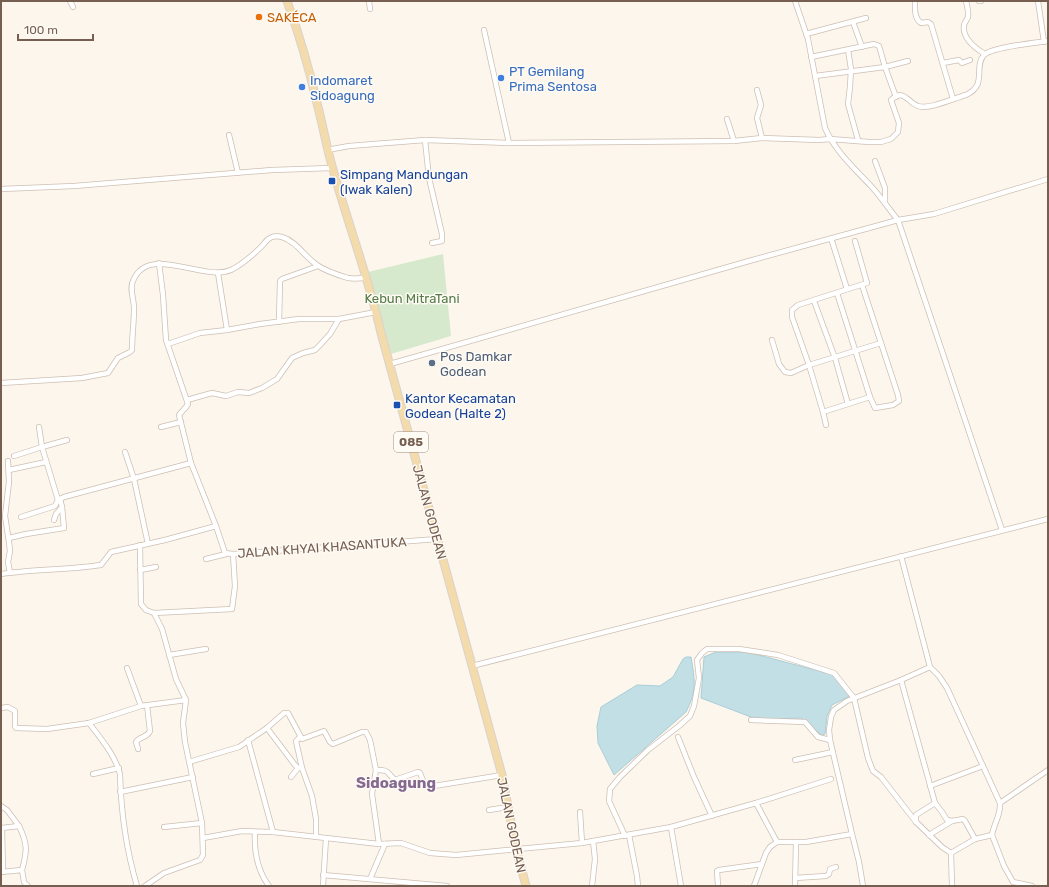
<svg xmlns="http://www.w3.org/2000/svg" width="1049" height="887" viewBox="0 0 1049 887" font-family="Rubik,sans-serif">
	<style>
		.green { fill: #d7e9cc }
		.water { fill: #c2dfe5; stroke: #a9ced6 }
		.lines { fill: none; stroke-linecap: round; stroke-linejoin: round }
		.minor-casing { stroke: #cebfb3; stroke-width: 6 }
		.primary-casing { stroke: #d9d2ce; stroke-width: 9 }
		.minor { stroke: #fff; stroke-width: 4.5 }
		.primary { stroke: #f4dbac; stroke-width: 7 }
		.food-dot { fill: #e8710a; stroke: #fefaf4; stroke-width: 1.5 }
		.shop-dot { fill: #3f7fe0; stroke: #fefaf4; stroke-width: 1.5 }
		.transit-dot { fill: #1a4fb4; stroke: #fefaf4; stroke-width: 1.5 }
		.service-dot { fill: #5c6f8a; stroke: #fefaf4; stroke-width: 1.5 }
		.labels { text-anchor: middle; stroke-width: 3; stroke-linejoin: round; paint-order: stroke }
		.shield { fill: #fefaf4; stroke: #9f8e82; stroke-width: 1 }
		.shield-label { font-size: 12px; font-weight: bold; fill: #765f51 }
		.food-label { font-size: 13px; fill: #c56008; stroke: #fefaf4; text-anchor: start }
		.shop-label { font-size: 13px; fill: #366cbe; stroke: #fefaf4; text-anchor: start }
		.transit-label { font-size: 13px; fill: #164399; stroke: #fefaf4; text-anchor: start }
		.park-label { font-size: 13px; fill: #567b49; stroke: #fefaf4 }
		.service-label { font-size: 13px; fill: #4e5e75; stroke: #fefaf4; text-anchor: start }
		.street-label { font-size: 13px; fill: #765f51; stroke: #fefaf4 }
		.quarter-label { font-size: 15px; font-weight: bold; fill: #856991; stroke: #fefaf4 }
	</style>
	<rect width="100%" height="100%" fill="#fcf6ed"/>
	<polygon class="green" points="443,254 451,336 391,354 368,272"/>
	<g class="water">
		<polygon points="716,652 747,652 834,675 850,696 832,705 827,716 825,734 821,735 809,723 801,718 766,719 751,717 701,698 704,657"/>
		<path d="M686,657H691C695,681 697,690 686,712L614,775L598,743L597,726L601,707L637,685L660,686L673,677L683,659Z"/>
	</g>
	<g class="lines">
		<defs>
			<g id="minor">
				<polyline points="70,1 73,7"/>
				<polyline points="369,1 370,9"/>
				<path d="M795,1L808,39L825,128C835,151 854,168 871,186C881,197 889,209 898,220L1002,530"/>
				<path d="M915,1C915,9 914,18 921,23L928,22L931,24L953,99"/>
				<path d="M966,1C967,6 969,12 968,17C967,20 965,21 964,25C962,38 975,48 985,54"/>
				<polyline points="979,1 981,1"/>
				<polyline points="1038,1 1044,42"/>
				<polyline points="853,22 862,47"/>
				<polyline points="806,34 866,18"/>
				<polyline points="848,50 851,69 850,87 848,104 858,140"/>
				<polyline points="811,57 874,44 879,46 885,67 908,61"/>
				<polyline points="943,63 959,60 962,63 970,60"/>
				<polyline points="815,76 885,67 896,97"/>
				<polyline points="757,90 761,105 757,118 762,138"/>
				<polyline points="727,119 734,141"/>
				<polyline points="229,135 238,173"/>
				<polyline points="425,140 429,178 442,234 442,241 432,243"/>
				<path d="M509,143L734,141L762,138L819,140L830,139L869,142H881L891,139L898,132L899,123L891,100C904,88 907,102 918,106C930,110 954,98 966,95C988,85 973,67 984,55C992,47 1035,43 1048,41"/>
				<polyline points="327,150 349,146 425,140 509,143 484,30"/>
				<polyline points="875,161 885,188 885,203"/>
				<polyline points="1,189 74,186 272,170 332,168"/>
				<polyline points="831,238 847,289"/>
				<polyline points="159,263 163,295 166,340 188,404 186,407 179,415 191,463 216,526 225,553 233,554 438,539"/>
				<polyline points="218,273 227,330"/>
				<polyline points="837,293 870,397 875,408 893,405 899,401 898,395 862,285"/>
				<polyline points="814,301 835,358 848,404 870,397"/>
				<polyline points="279,322 280,281 282,279 318,266"/>
				<polyline points="772,340 779,364 785,372 791,373 809,365 881,343"/>
				<polyline points="168,344 200,333 227,330 260,324 299,319 339,319"/>
				<polyline points="390,364 749,261 898,220 934,214 1048,179"/>
				<path d="M1,383L82,378L108,373L118,358L130,352L132,350C132,336 134,322 134,308C134,299 129,288 133,281C148,243 203,282 231,270C241,265 253,255 262,246C265,243 266,240 270,238C273,236 278,236 282,237C296,241 305,257 317,265C325,271 338,275 348,278C353,279 360,278 366,278"/>
				<polyline points="187,400 212,393 226,396 238,392 249,393 262,388 277,379 292,358 303,353 315,350 320,345 330,334 339,319 376,312"/>
				<polyline points="848,404 823,412 809,365 792,317 792,310 798,305 867,283 855,241"/>
				<polyline points="823,412 826,425"/>
				<polyline points="39,427 42,447 67,440"/>
				<polyline points="161,427 181,422"/>
				<polyline points="125,452 134,479 148,544"/>
				<polyline points="14,456 42,447 58,500"/>
				<polyline points="8,461 9,482 5,516 9,542 10,551 8,562 10,573"/>
				<polyline points="9,470 46,462"/>
				<polyline points="21,517 55,506 58,500 64,497 191,463"/>
				<polyline points="54,520 56,514 62,507 60,499"/>
				<polyline points="9,538 26,534 64,528 62,507"/>
				<polyline points="140,545 141,604 146,610 154,613 162,629 176,679 186,700 183,723 185,742 202,823 203,855 200,860 164,873 145,886"/>
				<path d="M901,556L930,667L939,676L947,688L1000,803C1001,815 994,823 992,835L1004,866L1013,882L1032,886"/>
				<polyline points="206,559 226,554"/>
				<polyline points="140,570 156,567"/>
				<path d="M1,574C34,569 68,570 101,565L111,552L165,540L216,526"/>
				<polyline points="154,613 232,609 235,586 233,554"/>
				<polyline points="169,655 206,649"/>
				<polyline points="472,666 1048,519"/>
				<polyline points="127,668 141,706"/>
				<polyline points="901,680 935,803 916,815 916,822"/>
				<polyline points="1,708 8,707 15,711 15,726 16,728 47,729 89,723 141,706 186,700"/>
				<polyline points="751,720 805,722 818,737 830,740"/>
				<path d="M89,723C101,739 115,755 120,774C121,812 126,849 137,886"/>
				<polyline points="267,728 295,765 298,768 302,768 312,796 316,819 316,837"/>
				<polyline points="300,737 296,741 302,768"/>
				<polyline points="678,737 694,777 712,816"/>
				<polyline points="248,740 273,832"/>
				<path d="M138,749L136,742C140,736 147,738 150,731L147,705"/>
				<polyline points="795,760 833,752"/>
				<polyline points="189,762 239,747 267,728 284,713 288,713 302,739 324,731 330,742 333,744 362,732 366,732 370,740 376,770 372,794 379,844"/>
				<path d="M376,770C390,770 386,772 395,780L418,772L420,773L424,783L428,787L502,775"/>
				<polyline points="93,774 119,768"/>
				<polyline points="291,777 298,768"/>
				<polyline points="930,786 983,766"/>
				<polyline points="120,792 193,777"/>
				<polyline points="756,803 777,842"/>
				<polyline points="935,803 942,812 947,820 952,821 963,819 965,821 975,839"/>
				<polyline points="1000,803 1048,770"/>
				<polyline points="1,806 7,810 19,826"/>
				<polyline points="489,810 508,807"/>
				<polyline points="580,812 582,843"/>
				<polyline points="164,827 202,823"/>
				<path d="M1,828L19,826C28,844 27,852 22,870"/>
				<polyline points="2,828 3,872"/>
				<path d="M255,832C254,851 257,870 269,886"/>
				<polyline points="852,834 859,862 863,886"/>
				<polyline points="629,835 637,876 638,886"/>
				<polyline points="929,835 952,821"/>
				<polyline points="625,836 609,801 610,789 620,777 648,750 679,726 690,716 694,706 699,678 697,660 702,653 707,649 739,649 778,655 834,673 854,698 868,758 873,771 881,777 916,822 942,847 951,853 952,886"/>
				<polyline points="203,838 242,831 273,832 379,844 401,843 430,853 456,855 582,843 671,827"/>
				<polyline points="951,853 975,839 992,835"/>
				<polyline points="1,872 22,870 24,882 28,886"/>
				<polyline points="323,875 447,886"/>
				<polyline points="795,878 826,876 829,874 830,869 836,867"/>
				<polyline points="370,879 385,844"/>
				<polyline points="323,886 326,838"/>
				<polyline points="592,886 595,859 593,841"/>
				<polyline points="681,886 671,827 756,803 831,779"/>
				<polyline points="718,886 717,871 719,870 762,864"/>
				<polyline points="754,886 766,853 770,847 777,842 806,842 852,834 830,740 829,730 831,717 834,710 847,701 901,680 930,667"/>
				<polyline points="795,886 796,842"/>
			</g>
			<path id="primary" d="M287,1C299,34 309,68 317,103C323,126 327,150 334,173C349,227 369,279 381,333L502,775L516,848L526,886"/>
		</defs>
		<use href="#minor" class="minor-casing"/>
		<use href="#primary" class="primary-casing"/>
		<use href="#minor" class="minor"/>
		<use href="#primary" class="primary"/>
	</g>
	<circle class="food-dot" cx="259" cy="17" r="4"/>
	<g class="shop-dot">
		<circle cx="501" cy="78" r="4"/>
		<circle cx="302" cy="87" r="4"/>
	</g>
	<g class="transit-dot">
		<rect x="328" y="177" width="8" height="8" rx="2"/>
		<rect x="393" y="401" width="8" height="8" rx="2"/>
	</g>
	<circle class="service-dot" cx="432" cy="363" r="4"/>
	<g class="labels">
		<rect class="shield" x="394" y="432" width="34" height="20" rx="3"/>
		<g class="shield-label">
			<text x="411" y="446">085</text>
		</g>
		<g class="food-label">
			<text x="267" y="22">SAKÉCA</text>
		</g>
		<g class="shop-label">
			<text x="509" y="76">PT Gemilang<tspan x="509" dy="15">Prima Sentosa</tspan></text>
			<text x="310" y="85">Indomaret<tspan x="310" dy="15">Sidoagung</tspan></text>
		</g>
		<g class="transit-label">
			<text x="340" y="179">Simpang Mandungan<tspan x="340" dy="15">(Iwak Kalen)</tspan></text>
			<text x="405" y="403">Kantor Kecamatan<tspan x="405" dy="15">Godean (Halte 2)</tspan></text>
		</g>
		<g class="park-label">
			<text x="412" y="303">Kebun MitraTani</text>
		</g>
		<g class="service-label">
			<text x="440" y="361">Pos Damkar<tspan x="440" dy="15">Godean</tspan></text>
		</g>
		<g class="street-label">
			<text transform="translate(430 512) rotate(75)" y="5">JALAN GODEAN</text>
			<text transform="translate(322 547) rotate(-4)" y="5">JALAN KHYAI KHASANTUKA</text>
			<text transform="translate(512 825) rotate(78)" y="5">JALAN GODEAN</text>
		</g>
		<g class="quarter-label">
			<text x="396" y="788">Sidoagung</text>
		</g>
	</g>
	<rect width="1049" height="887" fill="none" stroke="#765f51" stroke-width="4"/>
	<path d="M18 34v6h75v-6" fill="none" stroke="#765f51" stroke-width="2"/>
	<text x="24" y="34" font-size="12" fill="#765f51" stroke="#fefaf4" stroke-width="3" paint-order="stroke">100 m</text>
</svg>
